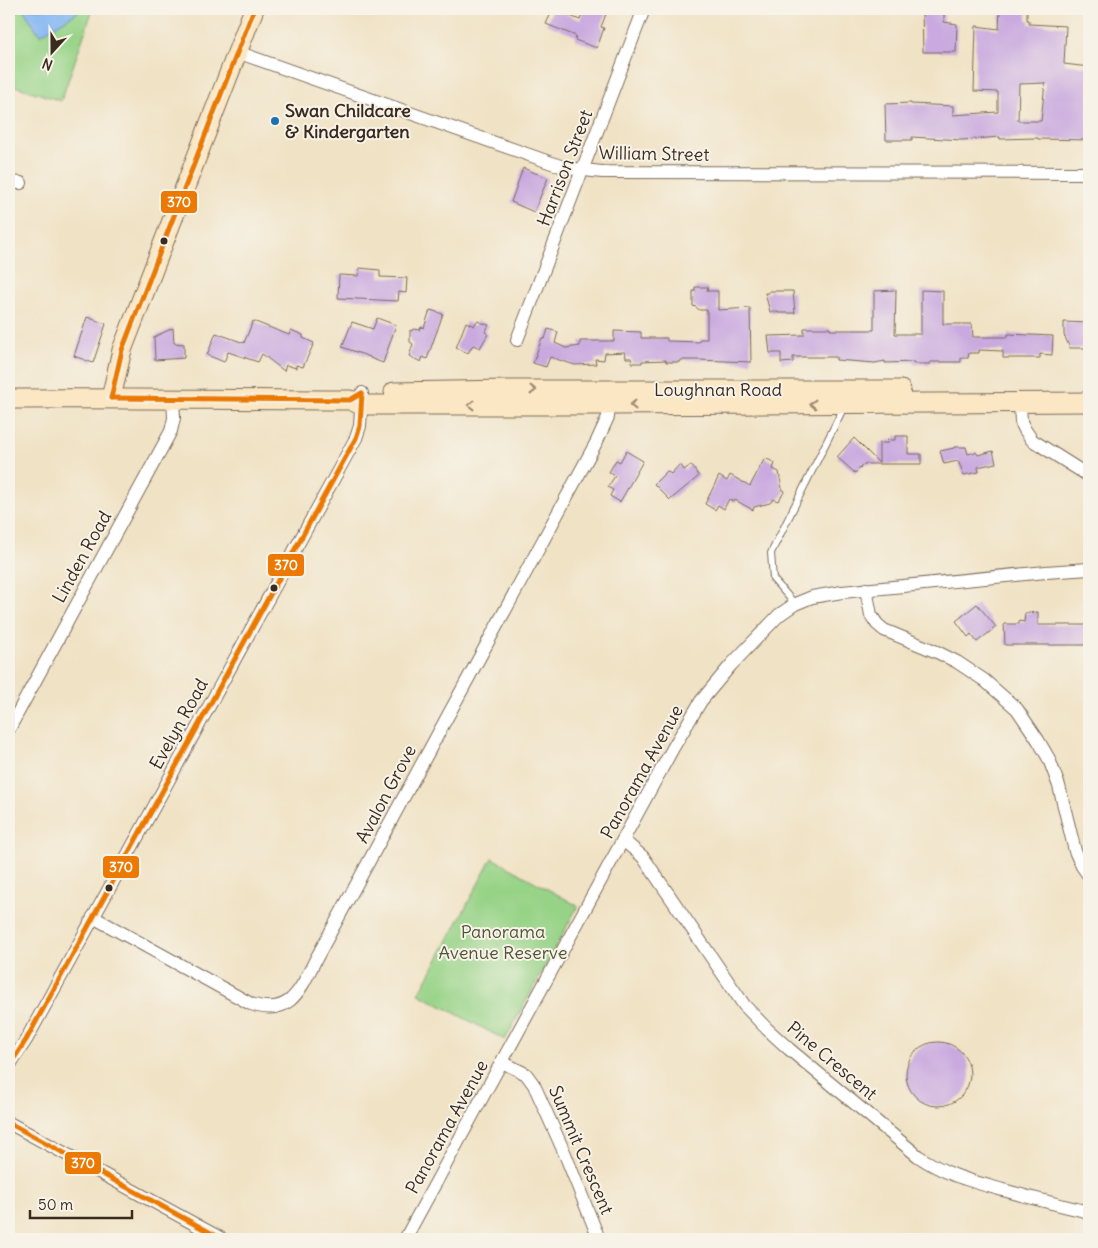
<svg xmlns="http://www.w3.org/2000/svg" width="1098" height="1248" viewBox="0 0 1098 1248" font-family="Delius,sans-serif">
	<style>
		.green { fill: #97d387; stroke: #697e52 }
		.water { fill: #85b7f2; stroke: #607088 }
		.building { fill: #c9a9df; fill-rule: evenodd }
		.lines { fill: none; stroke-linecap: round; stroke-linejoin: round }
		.lane-casing { stroke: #7a6a58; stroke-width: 8 }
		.street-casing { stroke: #7a6a58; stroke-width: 14 }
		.secondary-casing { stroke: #7a6a58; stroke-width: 21 }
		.lane { stroke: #fff; stroke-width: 6 }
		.street { stroke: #fff; stroke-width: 12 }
		.secondary { stroke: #fbe7c3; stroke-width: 19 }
		.bus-1-casing { stroke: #f7f3e8; stroke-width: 9 }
		.bus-1 { stroke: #eb7903; stroke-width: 5 }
		.oneway { stroke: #9b8870 }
		.poi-dot { fill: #1f6fb2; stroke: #f7f3e8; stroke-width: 2 }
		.bus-dot { fill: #3b2a1e; stroke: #f7f3e8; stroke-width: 2 }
		.labels { text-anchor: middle; stroke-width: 4; stroke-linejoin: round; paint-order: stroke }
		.poi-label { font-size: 18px; font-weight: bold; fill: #3b2a1e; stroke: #f7f3e8; text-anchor: start }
		.street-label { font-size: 18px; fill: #3b2a1e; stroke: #f7f3e8 }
		.park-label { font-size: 18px; fill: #525438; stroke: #f7f3e8 }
		.line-badge { stroke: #f7f3e8; stroke-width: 2 }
		.badge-label { font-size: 14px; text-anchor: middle; font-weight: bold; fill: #fff }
	</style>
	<rect width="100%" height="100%" fill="#f7f3e8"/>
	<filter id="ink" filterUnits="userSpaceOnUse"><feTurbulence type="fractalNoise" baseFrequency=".02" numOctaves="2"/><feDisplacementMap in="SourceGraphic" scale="10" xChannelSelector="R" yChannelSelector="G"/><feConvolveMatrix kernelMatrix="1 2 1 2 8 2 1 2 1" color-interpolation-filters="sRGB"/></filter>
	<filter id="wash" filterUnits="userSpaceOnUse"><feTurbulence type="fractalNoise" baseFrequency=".0096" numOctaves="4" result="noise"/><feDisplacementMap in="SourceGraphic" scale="20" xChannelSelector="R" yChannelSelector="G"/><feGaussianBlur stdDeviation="1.12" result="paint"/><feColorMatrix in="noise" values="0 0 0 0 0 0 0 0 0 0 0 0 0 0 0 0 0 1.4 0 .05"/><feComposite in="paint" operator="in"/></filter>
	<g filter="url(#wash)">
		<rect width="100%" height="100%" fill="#f0e2c5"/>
		<g class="green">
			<polygon points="9,9 93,9 61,101 9,84"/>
			<polygon points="492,858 578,906 505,1040 419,994"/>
		</g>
		<polygon class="water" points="23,9 76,9 78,12 40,35"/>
		<g id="blocks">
			<g class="building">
				<polygon points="553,9 580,20 584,9 608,9 601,27 604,28 597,48 575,40 576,36 546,24"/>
				<polygon points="922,9 944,9 944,22 957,24 956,52 923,52"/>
				<path d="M1000,9H1027V20H1029V24L1066,26L1064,64L1089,67V140L1038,139V138L1000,139V137L962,140L912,137V140H886L885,104L911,103V104L953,106V115L998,112V92L974,91L976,26L999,29ZM1045,83L1041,121H1018L1019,84Z"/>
				<polygon points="523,168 548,178 534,212 511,202"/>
				<polygon points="359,268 380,270 380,277 407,278 406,293 399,292 398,301 338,298 339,275 358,276"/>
				<polygon points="695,287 708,287 707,291 718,291 718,310 750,308 751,362 698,360 680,360 680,362 666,362 666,360 642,361 642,363 632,363 631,358 626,358 625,352 605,353 604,360 595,359 596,364 575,365 550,357 546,367 533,363 542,338 545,339 548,329 558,332 555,343 566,348 580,346 580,341 614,341 614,331 641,332 641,338 667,338 667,341 699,342 700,339 707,339 707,310 699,310 696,307 693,306 693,291 695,291"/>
				<polygon points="896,290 895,334 921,334 921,290 943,291 943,324 972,324 973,337 1008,337 1008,334 1053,336 1052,355 1040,354 1040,358 1003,358 1003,351 979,350 979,353 969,353 968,358 961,358 961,362 930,362 930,364 914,364 914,362 885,363 885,361 875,363 836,360 836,357 793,357 793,362 781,363 781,353 770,353 768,336 804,335 804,328 830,328 830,330 874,330 874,291"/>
				<polygon points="769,291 793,291 795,313 778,313 778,312 770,312 765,293 769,293"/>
				<polygon points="430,310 443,314 427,359 423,357 421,362 409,356 413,344 410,342 410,330 412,331 413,329 420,330 421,327 424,328"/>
				<polygon points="87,317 106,324 93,363 74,356"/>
				<polygon points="377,318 396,325 383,363 370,358 370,357 342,347 352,322 373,329"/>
				<polygon points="253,321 289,335 291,330 303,335 303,338 314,343 303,367 296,365 296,368 286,365 284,371 262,354 258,362 228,352 224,362 207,355 216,333 244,343"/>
				<polygon points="477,321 489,325 485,332 488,334 480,348 473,345 468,353 456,348 466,322 474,326"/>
				<polygon points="1064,322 1089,323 1089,348 1070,348 1064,335"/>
				<polygon points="173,328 174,343 184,344 184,358 155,360 154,337"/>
				<polygon points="895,436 908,436 908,454 921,454 921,464 864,464 855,473 837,457 854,438 879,463 879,443 888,443 887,440 895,440"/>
				<polygon points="954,447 966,447 968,454 976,452 978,455 993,451 996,463 978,467 979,472 964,475 958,461 944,464 940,451 954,448"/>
				<polygon points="626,451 643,461 620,502 610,496 613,490 608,487 615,476 609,472 616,460 620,462"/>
				<polygon points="765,458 775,463 773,469 779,472 782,489 785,491 778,501 773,499 770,503 754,507 753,510 735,500 734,502 729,499 724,509 718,505 715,510 705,504 719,476 727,481 730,475 750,486"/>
				<polygon points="680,464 684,470 691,465 699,476 670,500 654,484 667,471 671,474"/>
				<polygon points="977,604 996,627 977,642 971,634 968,637 956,621"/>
				<polygon points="1038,612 1038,625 1089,625 1089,645 1005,645 1004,624 1019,624 1019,621 1024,622 1025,613"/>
				<circle cx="938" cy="1074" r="32"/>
			</g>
		</g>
	</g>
	<g filter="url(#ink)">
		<use href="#blocks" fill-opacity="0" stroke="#7a6a58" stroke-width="1"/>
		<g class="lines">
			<defs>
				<polyline id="lane" points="795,604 773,579 771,553 844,407"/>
				<g id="street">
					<polyline points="237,52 566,168 602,172 1089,173"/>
					<polyline points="9,182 21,183"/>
					<polyline points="517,340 644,9"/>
					<polyline points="1020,402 1021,422 1025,430 1032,440 1089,476"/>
					<polyline points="866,589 871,615 877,624 884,630 937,652 957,662 984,680 1017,709 1038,740 1049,759 1059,786 1075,851 1082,866 1089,876"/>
					<polyline points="9,729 171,431 174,418 173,399"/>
					<path d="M623,840L643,857L744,1005L767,1029L789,1049L918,1156C946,1175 971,1181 1003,1190C1032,1198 1060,1205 1089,1212"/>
					<path d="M93,917L251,1004C292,1018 301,987 317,957L597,441L608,417L609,405"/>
					<polyline points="502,1062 526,1074 534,1085 565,1154 599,1239"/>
					<polyline points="9,1066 26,1040 58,982 356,438 360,426 362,393"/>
					<polyline points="9,1123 222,1239"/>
					<polyline points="405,1239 673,748 701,701 731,665 779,615 795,604 812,597 842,592 1046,572 1089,569"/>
				</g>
				<g id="secondary">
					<polyline points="394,392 508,390 901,390"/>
					<polyline points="111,398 122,350 254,9"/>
					<path d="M9,399C122,398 236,400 350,400L361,405H609L1089,402"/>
				</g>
			</defs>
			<use href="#lane" class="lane-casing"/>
			<use href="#street" class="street-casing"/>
			<use href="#secondary" class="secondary-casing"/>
			<use href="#lane" class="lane"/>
			<use href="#street" class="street"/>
			<use href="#secondary" class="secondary"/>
			<defs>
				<g id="bus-1">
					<polyline points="111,398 122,350 254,9"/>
					<polyline points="111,398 350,400 362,393"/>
					<polyline points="9,1066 26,1040 356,438 360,426 362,393"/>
					<polyline points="9,1123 222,1239"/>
				</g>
			</defs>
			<use href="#bus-1" class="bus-1-casing"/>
			<use href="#bus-1" class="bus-1"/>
		</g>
		<defs><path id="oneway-chevron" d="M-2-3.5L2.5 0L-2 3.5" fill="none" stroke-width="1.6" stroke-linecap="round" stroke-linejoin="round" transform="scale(1.25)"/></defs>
		<g class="oneway">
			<use href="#oneway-chevron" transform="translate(533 390)"/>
			<use href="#oneway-chevron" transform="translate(813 404) rotate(180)"/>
			<use href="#oneway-chevron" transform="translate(471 405) rotate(-180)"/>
			<use href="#oneway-chevron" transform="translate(633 405) rotate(180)"/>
		</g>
	</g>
	<circle class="poi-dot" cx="275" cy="121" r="5"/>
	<g class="bus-dot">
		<circle cx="164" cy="241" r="4.5"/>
		<circle cx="274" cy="588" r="4.5"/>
		<circle cx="109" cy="888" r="4.5"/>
	</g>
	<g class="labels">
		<g class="poi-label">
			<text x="285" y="117">Swan Childcare<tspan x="285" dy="21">&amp; Kindergarten</tspan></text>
		</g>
		<g class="street-label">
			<text transform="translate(654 154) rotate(1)" y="6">William Street</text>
			<text transform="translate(565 168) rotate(-69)" y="6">Harrison Street</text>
			<text x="718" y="396">Loughnan Road</text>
			<text transform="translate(82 557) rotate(-61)" y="6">Linden Road</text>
			<text transform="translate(179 724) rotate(-61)" y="6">Evelyn Road</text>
			<text transform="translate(642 772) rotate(-61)" y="6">Panorama Avenue</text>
			<text transform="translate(386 794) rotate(-62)" y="6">Avalon Grove</text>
			<text transform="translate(832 1061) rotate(40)" y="6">Pine Crescent</text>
			<text transform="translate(447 1127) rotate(-61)" y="6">Panorama Avenue</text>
			<text transform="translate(581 1150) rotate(67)" y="6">Summit Crescent</text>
		</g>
		<g class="park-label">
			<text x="503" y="938">Panorama<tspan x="503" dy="21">Avenue Reserve</tspan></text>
		</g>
	</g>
	<g class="line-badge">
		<rect x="160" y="190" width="38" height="24" rx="5" fill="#eb7903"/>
		<rect x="267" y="553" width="38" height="24" rx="5" fill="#eb7903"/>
		<rect x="102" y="855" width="38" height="24" rx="5" fill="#eb7903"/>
		<rect x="64" y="1151" width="38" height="24" rx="5" fill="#eb7903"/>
	</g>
	<g class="badge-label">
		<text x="179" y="207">370</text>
		<text x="286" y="570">370</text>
		<text x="121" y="872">370</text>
		<text x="83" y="1168">370</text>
	</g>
	<rect width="1098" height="1248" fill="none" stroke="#f7f3e8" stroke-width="30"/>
	<g transform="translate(52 52) rotate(201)" stroke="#f7f3e8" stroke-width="4" paint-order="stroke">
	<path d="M0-4L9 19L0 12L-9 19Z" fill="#3b2a1e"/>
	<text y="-8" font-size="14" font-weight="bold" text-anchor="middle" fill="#3b2a1e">N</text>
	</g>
	<path d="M30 1210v8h102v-8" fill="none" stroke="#3b2a1e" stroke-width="2.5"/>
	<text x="38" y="1210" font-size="15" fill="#3b2a1e" stroke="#f7f3e8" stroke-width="4" paint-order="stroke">50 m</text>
</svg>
